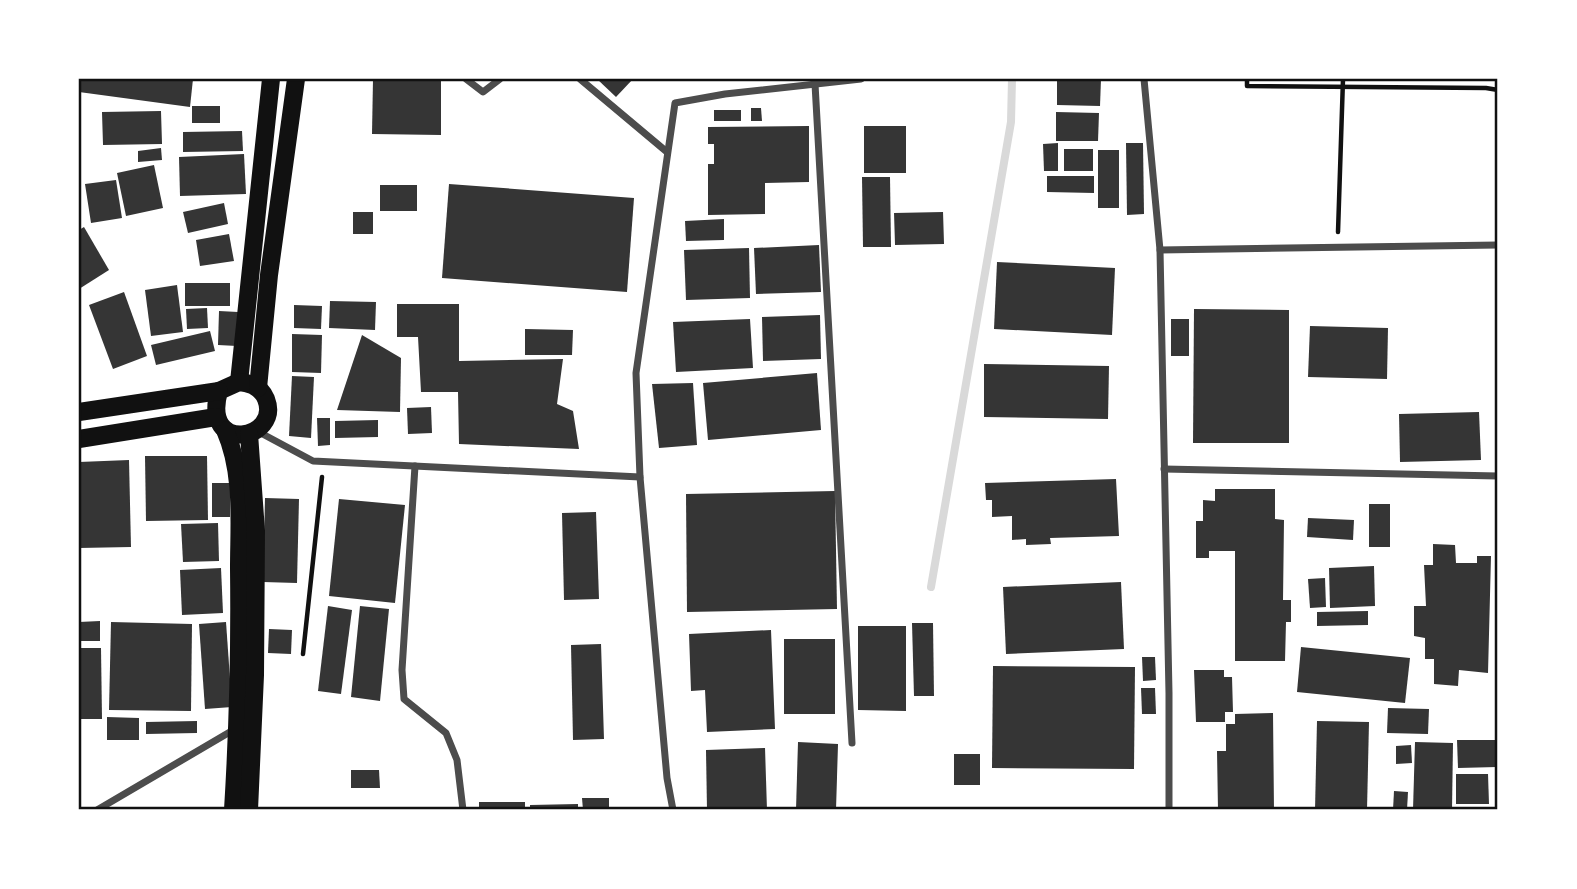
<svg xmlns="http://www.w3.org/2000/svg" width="1577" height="889" viewBox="0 0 1577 889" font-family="'Sofia Sans Condensed',sans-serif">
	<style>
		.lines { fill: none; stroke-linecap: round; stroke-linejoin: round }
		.stream { stroke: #d9d9d9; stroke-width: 8 }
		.building { fill: #353535 }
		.path { stroke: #111; stroke-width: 4.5 }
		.minor { stroke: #4c4c4c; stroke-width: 7 }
		.primary { stroke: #111; stroke-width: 18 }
		.neatline { fill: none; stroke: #111; stroke-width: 2.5 }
	</style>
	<rect width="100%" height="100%" fill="#fff"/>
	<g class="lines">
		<polyline class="stream" points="931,587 1011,122 1012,79"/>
	</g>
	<g class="building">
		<polygon points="79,79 193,79 190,107 79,92"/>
		<polygon points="373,79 441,79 441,135 372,134"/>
		<polygon points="597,79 633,79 616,97"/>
		<polygon points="1057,79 1101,79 1100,106 1057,105"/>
		<rect x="192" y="106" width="28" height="17"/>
		<polygon points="751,108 761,108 762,121 751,121"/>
		<rect x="714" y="110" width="27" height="11"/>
		<polygon points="161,111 162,144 103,145 102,112"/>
		<polygon points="1056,112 1099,113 1098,141 1056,141"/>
		<polygon points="809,126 809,182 765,183 765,214 708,215 708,164 714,164 714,144 708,144 708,127"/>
		<rect x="864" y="126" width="42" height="47"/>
		<polygon points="242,131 243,151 183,152 183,132"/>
		<polygon points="1058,143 1058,171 1044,171 1043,144"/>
		<polygon points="1126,143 1143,143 1144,214 1127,215"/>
		<polygon points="161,148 162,160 138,162 138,151"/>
		<rect x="1064" y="149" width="29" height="22"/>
		<rect x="1098" y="150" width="21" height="58"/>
		<polygon points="244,154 246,194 180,196 179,157"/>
		<polygon points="154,165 163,208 126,216 117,173"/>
		<polygon points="1047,176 1094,176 1094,193 1047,192"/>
		<polygon points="862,177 890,177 891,247 863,247"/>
		<polygon points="116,180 122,218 91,223 85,184"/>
		<polygon points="449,184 634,198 627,292 442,278"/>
		<rect x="380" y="185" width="37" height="26"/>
		<polygon points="224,203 228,224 188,233 183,212"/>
		<rect x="353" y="212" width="20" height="22"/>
		<polygon points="943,212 944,244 895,245 894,213"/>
		<polygon points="724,219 724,240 686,241 685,221"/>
		<polygon points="84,227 109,270 79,289 79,230"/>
		<polygon points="229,234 234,261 200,266 196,240"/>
		<polygon points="819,245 821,292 756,294 754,248"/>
		<polygon points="749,248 750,298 686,300 684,250"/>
		<polygon points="997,262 1115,268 1112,335 994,329"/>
		<rect x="185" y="283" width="45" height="23"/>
		<polygon points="177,285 183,332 151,336 145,290"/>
		<polygon points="124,292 147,356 113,369 89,305"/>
		<polygon points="330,301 376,302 375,330 329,328"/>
		<polygon points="397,304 459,304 459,361 563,359 557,404 573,411 579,449 459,444 458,392 421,392 418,337 397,337"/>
		<polygon points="294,305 322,306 321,329 294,328"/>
		<polygon points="207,308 208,328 187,329 186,309"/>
		<polygon points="1194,309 1289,310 1289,443 1193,443"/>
		<polygon points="219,311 238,312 237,346 218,345"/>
		<polygon points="820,315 821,359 763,361 762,317"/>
		<polygon points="750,319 753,368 676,372 673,322"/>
		<rect x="1171" y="319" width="18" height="37"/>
		<polygon points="1310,326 1388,328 1387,379 1308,377"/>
		<polygon points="525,329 573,330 572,355 525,355"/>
		<polygon points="210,331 215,351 156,365 151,345"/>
		<polygon points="292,334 322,335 321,373 292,372"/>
		<polygon points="362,335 401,358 400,412 337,410"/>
		<polygon points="984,364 1109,366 1108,419 984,417"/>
		<polygon points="817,373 821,430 708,440 703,383"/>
		<polygon points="292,376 314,377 311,438 289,436"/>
		<polygon points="693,383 697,445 659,448 652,384"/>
		<polygon points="431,407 432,433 408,434 407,408"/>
		<polygon points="1479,412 1481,460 1400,462 1399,414"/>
		<polygon points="317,418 330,418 330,445 318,446"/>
		<polygon points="378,420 378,437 335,438 335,421"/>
		<polygon points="145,456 207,456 208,520 146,521"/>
		<polygon points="129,460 131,547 79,548 79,462"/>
		<polygon points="1116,479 1119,536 1050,538 1051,544 1026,545 1026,539 1012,540 1012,516 992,517 992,500 986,500 985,483"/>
		<rect x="212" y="483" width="18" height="34"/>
		<polygon points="1215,489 1275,489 1275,519 1284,520 1283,600 1291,600 1291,622 1286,622 1285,661 1235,661 1235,551 1209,551 1209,558 1196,558 1196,521 1203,521 1203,500 1215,501"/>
		<polygon points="835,491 837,609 687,612 686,494"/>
		<polygon points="265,498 299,499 297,583 263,582"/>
		<polygon points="339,499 405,505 395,603 329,596"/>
		<rect x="1369" y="504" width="21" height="43"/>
		<polygon points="596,512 599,599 564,600 562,513"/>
		<polygon points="1308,518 1354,520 1353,540 1307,537"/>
		<polygon points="218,523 219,561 183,562 181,524"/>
		<polygon points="1433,544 1455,545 1456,563 1477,563 1477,556 1491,556 1488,673 1459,670 1458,686 1434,684 1434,659 1425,659 1425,638 1414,636 1414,606 1426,606 1424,565 1433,565"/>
		<polygon points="1374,566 1375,606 1330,608 1329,568"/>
		<polygon points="221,568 223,613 182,615 180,570"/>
		<polygon points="1325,578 1326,607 1310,608 1308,579"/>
		<polygon points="1121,582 1124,649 1006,654 1003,587"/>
		<polygon points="328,606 352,610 341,694 318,691"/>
		<polygon points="360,606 389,609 380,701 351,697"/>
		<polygon points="1368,611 1368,625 1317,626 1317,612"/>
		<polygon points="100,621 100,641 79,641 79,622"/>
		<polygon points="111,622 192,624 191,711 109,710"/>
		<polygon points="226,622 232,707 205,709 199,624"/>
		<polygon points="912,623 933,623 934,696 914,696"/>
		<polygon points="858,626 906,626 906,711 858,710"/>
		<polygon points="269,629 292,630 291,654 268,653"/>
		<polygon points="771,630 775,729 707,732 705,690 691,691 689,634"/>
		<rect x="784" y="639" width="51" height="75"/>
		<polygon points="601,644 604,739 573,740 571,645"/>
		<polygon points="1301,647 1410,658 1405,703 1297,692"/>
		<polygon points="79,648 101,648 102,719 79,719"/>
		<polygon points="1142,657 1155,657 1156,680 1143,681"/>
		<polygon points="993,666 1135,667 1134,769 992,768"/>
		<polygon points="1194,670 1224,670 1224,677 1232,677 1233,712 1225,712 1225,722 1196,722"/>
		<polygon points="1141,688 1155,688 1156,714 1142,714"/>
		<polygon points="1388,708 1429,709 1428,734 1387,733"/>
		<polygon points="1273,713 1274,810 1218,810 1217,751 1226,751 1226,724 1235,724 1235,714"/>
		<polygon points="107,717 139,718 139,740 107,740"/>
		<polygon points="197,721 197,733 146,734 146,722"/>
		<polygon points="1317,721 1369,722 1367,810 1315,810"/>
		<polygon points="1457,740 1497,740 1497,767 1458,768"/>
		<polygon points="798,742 838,744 836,810 796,810"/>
		<polygon points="1415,742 1453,743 1452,810 1413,810"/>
		<polygon points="1411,745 1412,763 1396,764 1396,746"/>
		<polygon points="765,748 767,810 707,810 706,750"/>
		<rect x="954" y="754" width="26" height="31"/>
		<polygon points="351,770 379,770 380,788 351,788"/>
		<polygon points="1456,774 1488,774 1489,804 1456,804"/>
		<polygon points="1394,791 1408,792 1407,810 1393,810"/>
		<polygon points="582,798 609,798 609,810 583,810"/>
		<rect x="479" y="802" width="46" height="8"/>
		<polygon points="578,804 578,810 530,810 530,805"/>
	</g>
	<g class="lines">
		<g class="path">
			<polyline points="1247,79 1247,86 1486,88 1498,90"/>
			<polyline points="1338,232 1343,79"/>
			<polyline points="303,654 322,477"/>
		</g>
		<g class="minor">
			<polyline points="466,79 483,92 500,79"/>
			<polyline points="580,79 667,152"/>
			<polyline points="1144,79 1160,250 1169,693 1169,810"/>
			<polyline points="815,84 852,743"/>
			<polyline points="1160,250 1498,245"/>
			<polyline points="257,431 313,461 640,477"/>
			<polyline points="415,466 402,670 404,699 446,733 457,760 463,810"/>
			<polyline points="1164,469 1498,476"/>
			<polyline points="97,810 235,729"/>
			<polyline points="673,810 667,778 640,477 636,373 675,103 725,94 861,79"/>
		</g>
		<g class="primary">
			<polyline points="239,382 271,79"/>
			<path d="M239,382C251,383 261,387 266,399C282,440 201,455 219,391Z"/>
			<polyline points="258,388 269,275 296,79"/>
			<polyline points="79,412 219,391"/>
			<path d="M225,430C244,473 239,523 239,568C240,649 238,729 233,810"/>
			<polyline points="79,439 216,417"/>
			<polyline points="249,810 255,675 256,531 249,434"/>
		</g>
	</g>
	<rect width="1577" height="889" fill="none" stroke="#ffffff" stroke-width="161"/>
	<rect x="80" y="80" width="1416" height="728" class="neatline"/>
</svg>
